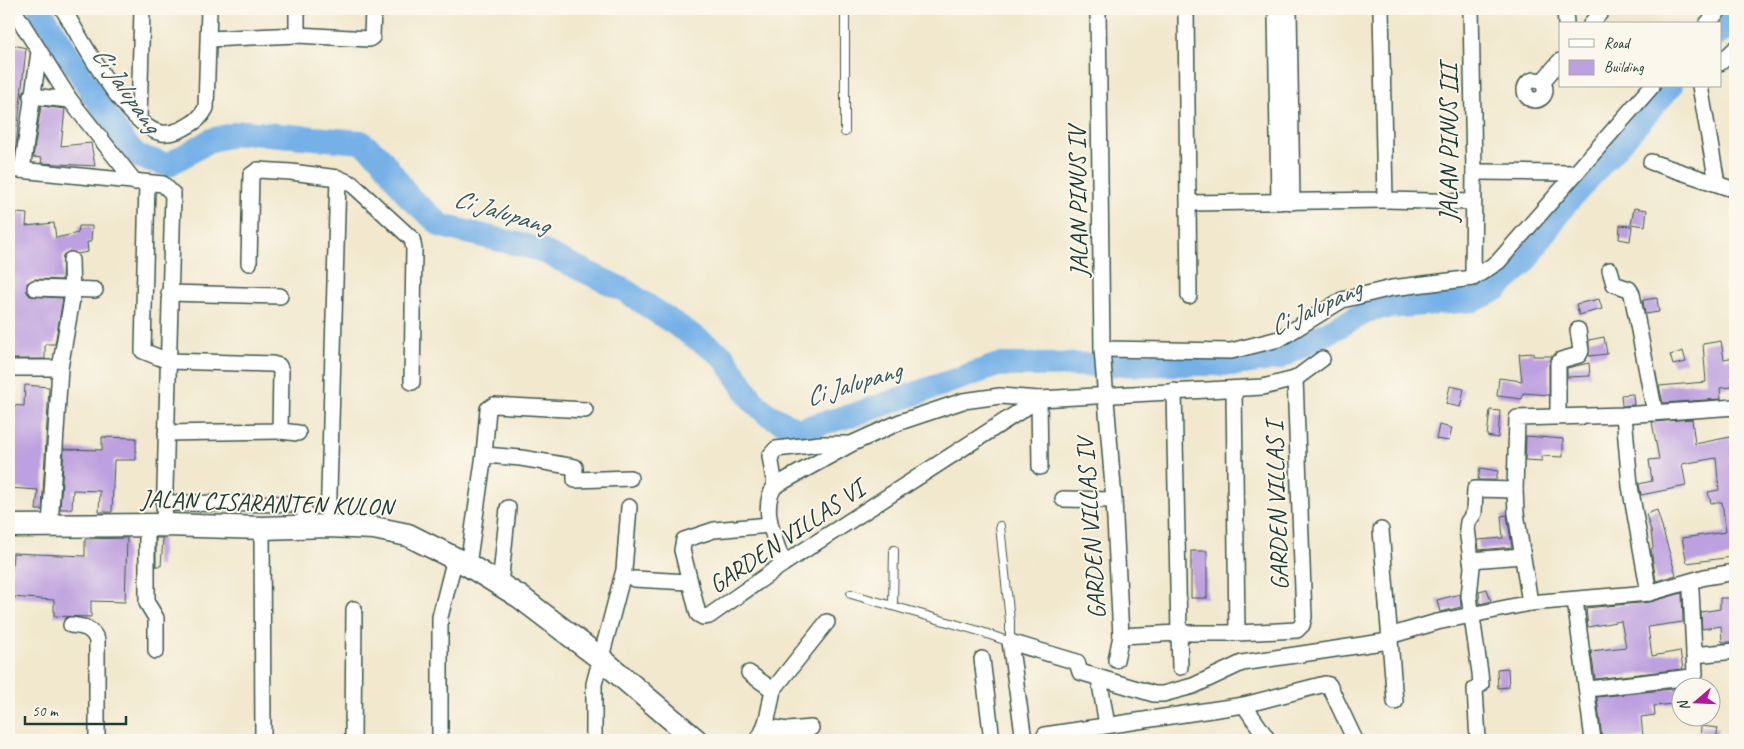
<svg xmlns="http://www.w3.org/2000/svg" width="1744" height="749" viewBox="0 0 1744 749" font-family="Caveat,sans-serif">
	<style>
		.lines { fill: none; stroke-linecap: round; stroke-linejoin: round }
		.river { stroke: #75b1e7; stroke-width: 24 }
		.building { fill: #bda0df }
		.service-casing { stroke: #3e574b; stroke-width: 10 }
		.minor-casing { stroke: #3e574b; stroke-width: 18 }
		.secondary-casing { stroke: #3e574b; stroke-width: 25 }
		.service { stroke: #fff; stroke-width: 8 }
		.minor { stroke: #fff; stroke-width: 15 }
		.secondary { stroke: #fff; stroke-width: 22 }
		.labels { text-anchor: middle; stroke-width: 4; stroke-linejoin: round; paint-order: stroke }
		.street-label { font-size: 25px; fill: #1f3d34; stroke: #fbf7ec }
		.water-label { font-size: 26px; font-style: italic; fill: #345a61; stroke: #fbf7ec }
	</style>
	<rect width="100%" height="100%" fill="#fbf7ec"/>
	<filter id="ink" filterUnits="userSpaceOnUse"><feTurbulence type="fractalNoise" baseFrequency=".02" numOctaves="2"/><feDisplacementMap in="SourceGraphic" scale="10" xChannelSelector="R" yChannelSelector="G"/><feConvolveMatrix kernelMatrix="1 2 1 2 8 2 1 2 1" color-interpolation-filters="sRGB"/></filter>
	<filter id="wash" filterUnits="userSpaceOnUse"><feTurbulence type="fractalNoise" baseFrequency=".0096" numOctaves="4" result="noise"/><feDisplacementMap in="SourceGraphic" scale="20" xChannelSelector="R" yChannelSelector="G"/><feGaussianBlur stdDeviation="1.12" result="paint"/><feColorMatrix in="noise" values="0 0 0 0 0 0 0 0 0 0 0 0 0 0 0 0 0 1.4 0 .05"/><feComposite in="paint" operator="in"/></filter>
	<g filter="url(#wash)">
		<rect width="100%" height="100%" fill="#f1e8cd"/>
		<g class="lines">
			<g class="river">
				<polyline points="39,9 123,141 137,156 168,165 211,140 244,132 361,142 380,157 410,198 442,226 538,249 624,290 723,356 753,401 767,414 797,430 853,415 998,365 1235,364 1279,358 1374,308 1475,300 1497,289 1524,263 1563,207 1671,86"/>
				<polyline points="1720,33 1735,17"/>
			</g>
		</g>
		<g id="blocks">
			<g class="building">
				<polygon points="9,44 26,48 15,155 9,154"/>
				<polygon points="41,106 65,109 61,146 91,143 95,166 41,163 42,158 33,157"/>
				<polygon points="1634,208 1647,210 1645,226 1631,224"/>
				<polygon points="9,212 27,214 26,226 54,223 56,238 78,233 79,226 92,226 91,242 87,242 88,252 77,254 70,251 63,255 62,280 35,279 27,283 27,292 30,296 63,298 55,344 45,344 45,359 9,359"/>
				<polygon points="1620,225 1632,226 1630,241 1619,239"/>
				<polygon points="1657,298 1659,312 1645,314 1643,300"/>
				<polygon points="1599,299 1602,309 1579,315 1576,304"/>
				<polygon points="1604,337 1607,354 1589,356 1589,340"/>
				<polygon points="1721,341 1724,359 1735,357 1735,373 1731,374 1732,387 1720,388 1721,399 1663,403 1659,386 1706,382 1703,344"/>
				<polygon points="1683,351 1686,362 1673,365 1670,355"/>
				<polygon points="1533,353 1533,356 1552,356 1549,364 1549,395 1523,393 1522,399 1497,396 1499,378 1522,381 1519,354"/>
				<polygon points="1589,363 1590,376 1567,377 1567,368"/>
				<polygon points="25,385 49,387 42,510 36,510 38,490 9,488 9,405 24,406"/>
				<polygon points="1450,386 1464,389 1460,407 1446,404"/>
				<polygon points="1633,394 1634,405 1622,406 1621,395"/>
				<polygon points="1490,410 1500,411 1498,438 1487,436"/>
				<polygon points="1692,419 1695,444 1730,437 1735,463 1735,552 1732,552 1732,557 1687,563 1682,538 1726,532 1722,502 1711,503 1708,492 1719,490 1716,458 1682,464 1686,486 1641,495 1639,484 1652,481 1649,460 1659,459 1652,422"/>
				<polygon points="1439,425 1452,428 1449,441 1436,439"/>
				<polygon points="1526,436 1563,439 1563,457 1542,456 1542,461 1525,460"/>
				<polygon points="102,437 136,438 136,460 114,460 112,512 99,512 100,491 73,490 72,509 60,509 64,449 102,450"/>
				<polygon points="1480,468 1498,471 1496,480 1478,480"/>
				<polygon points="1657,510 1676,575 1656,581 1651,549 1653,548 1651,531 1646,514"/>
				<polygon points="1507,515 1512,547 1479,550 1478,540 1503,538 1501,516"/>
				<polygon points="127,538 125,602 91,601 91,617 54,616 54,600 10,597 13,553 85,556 85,539"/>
				<polygon points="156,538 163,538 161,566 156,566"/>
				<rect x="1191" y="551" width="16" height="47"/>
				<polygon points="1487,589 1491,601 1480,604 1479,591"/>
				<polygon points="1682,593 1683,622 1648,627 1652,656 1680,651 1683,669 1595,679 1591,651 1626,647 1621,621 1588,627 1586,608 1650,602"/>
				<polygon points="1460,594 1461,607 1440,612 1437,600"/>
				<polygon points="1720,598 1735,598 1735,642 1722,642 1721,626 1702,629 1701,612 1720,609"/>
				<polygon points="1508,668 1509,687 1498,688 1497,669"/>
				<polygon points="1682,688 1682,703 1654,706 1655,715 1641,717 1643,737 1602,740 1597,697"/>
				<polygon points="1701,726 1718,728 1716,740 1700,740"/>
			</g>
		</g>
	</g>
	<g filter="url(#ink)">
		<use href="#blocks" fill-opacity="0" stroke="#3e574b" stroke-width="1"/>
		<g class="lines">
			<defs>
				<g id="service">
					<polyline points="845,9 845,132"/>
					<polyline points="851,594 979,631 1010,642 1010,621 1000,526"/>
					<polyline points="893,605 894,550"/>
				</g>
				<g id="minor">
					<polyline points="13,9 70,100 135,182"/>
					<path d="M63,9C80,37 128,129 162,133C169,134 179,131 184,128C195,122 200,119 206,108L209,9"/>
					<polyline points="1098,9 1102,349 1114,500 1121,636 1116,660"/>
					<polyline points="1186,9 1189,296"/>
					<polyline points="1276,9 1279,202"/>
					<polyline points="1289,9 1292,202"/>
					<polyline points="1471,9 1474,172 1473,278"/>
					<polyline points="1565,9 1566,24"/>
					<polyline points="1591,24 1603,9"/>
					<polyline points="1707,24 1720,9"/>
					<polyline points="297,35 297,9"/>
					<polyline points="209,39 297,35 369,39 372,37 373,9"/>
					<polyline points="1720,63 1735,49"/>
					<circle cx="1535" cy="90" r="10"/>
					<polyline points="1542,82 1560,61"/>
					<polyline points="1700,86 1717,183"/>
					<polyline points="31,96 70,100"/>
					<polyline points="139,119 142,9"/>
					<polyline points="1651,162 1735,190"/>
					<polyline points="9,169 163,184 173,194 164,525"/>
					<polyline points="22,170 39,52"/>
					<polyline points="1474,172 1575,173"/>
					<polyline points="338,178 352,184 412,239 414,249 412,382"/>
					<polyline points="147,183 143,351 168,361 272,364 279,366 281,371 280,431 166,433"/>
					<polyline points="1385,200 1473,202"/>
					<polyline points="1189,203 1385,200 1381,9"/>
					<polyline points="249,263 251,175 258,170 291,172 338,178 328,526"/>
					<polyline points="1610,270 1614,284 1629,289 1632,294 1655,413"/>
					<polyline points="35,288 95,290"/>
					<polyline points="169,293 280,296"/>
					<polyline points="1102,349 1231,351 1279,339 1342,300 1392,288 1473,278 1498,262 1652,86"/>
					<polyline points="9,368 60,368 50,526"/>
					<polyline points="60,368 72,299 71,260"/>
					<polyline points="1174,391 1179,633 1237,633 1234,390"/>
					<polyline points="1039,399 1040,467"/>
					<polyline points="1624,415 1630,486 1649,593"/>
					<polyline points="1558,417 1558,364 1561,360 1579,355 1581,351 1578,330"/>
					<polyline points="280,431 298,433"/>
					<polyline points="484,455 521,458 575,467 575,480 630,478"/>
					<polyline points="775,486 770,456 776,449 820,444 849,444"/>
					<polyline points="1515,490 1516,513 1530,603"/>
					<polyline points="1063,499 1114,500"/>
					<polyline points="164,503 299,504 305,512 304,527"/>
					<polyline points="147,525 147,603 156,618 156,651"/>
					<polyline points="770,525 714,530 684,540 682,550 698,614 703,617 709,616 783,564 1039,399"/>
					<polyline points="262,528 263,740"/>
					<polyline points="1381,530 1395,702"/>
					<polyline points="1471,560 1522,556"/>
					<path d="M783,564C776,541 759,508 775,486L851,444L900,422L963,401L1000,396L1039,399L1263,387L1295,379L1322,359"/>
					<polyline points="468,565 484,455 488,409 494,405 585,410"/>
					<polyline points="634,579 688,582"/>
					<polyline points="500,585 508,508"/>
					<polyline points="1575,600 1593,740"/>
					<path d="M71,625C84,627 91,627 97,640V740"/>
					<polyline points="1237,633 1297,630 1302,625 1304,617 1295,379"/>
					<polyline points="1121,636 1179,633 1180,667"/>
					<polyline points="1389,636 1437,622 1530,603 1649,593 1705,577 1735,572"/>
					<polyline points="1694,655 1735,651"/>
					<polyline points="982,659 992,740"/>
					<path d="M749,673L773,690C769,708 768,725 758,740"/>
					<polyline points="1099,678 1107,725"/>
					<polyline points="1588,689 1692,677 1695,674 1691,590"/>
					<polyline points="773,690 827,622"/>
					<polyline points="1244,705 1325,684 1329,685 1355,740"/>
					<polyline points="766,727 788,730 811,728"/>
					<polyline points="1045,735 1244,705 1268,740"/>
					<polyline points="353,740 354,609"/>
					<polyline points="440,740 440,617 455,558"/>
					<polyline points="594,740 594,684 624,570 629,507"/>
					<polyline points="1024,740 1010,642 1077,662 1080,672 1154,694 1163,694 1193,686 1242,663 1389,641"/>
					<polyline points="1478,740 1475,689 1481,684 1480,673 1469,596 1472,567 1467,529 1468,522 1474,513 1475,489 1515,490 1517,418 1624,415 1735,407"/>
				</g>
				<polyline id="secondary" points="9,526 167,525 262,528 328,526 374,528 408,535 468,565 520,597 600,658 696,740"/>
			</defs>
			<use href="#service" class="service-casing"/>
			<use href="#minor" class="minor-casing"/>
			<use href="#secondary" class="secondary-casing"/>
			<use href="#service" class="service"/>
			<use href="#minor" class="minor"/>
			<use href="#secondary" class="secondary"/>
		</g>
	</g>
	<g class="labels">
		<g class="street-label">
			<text transform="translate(1448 143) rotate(-90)" y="9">JALAN PINUS III</text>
			<text transform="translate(1077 202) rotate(-91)" y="9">JALAN PINUS IV</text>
			<text transform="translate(267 502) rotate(2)" y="9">JALAN CISARANTEN KULON</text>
			<text transform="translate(1276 506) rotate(-92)" y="9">GARDEN VILLAS I</text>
			<text transform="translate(1090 529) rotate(-94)" y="9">GARDEN VILLAS IV</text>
			<text transform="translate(786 536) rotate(-34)" y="9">GARDEN VILLAS VI</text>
		</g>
		<g class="water-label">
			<text transform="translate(127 89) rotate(55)" y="9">Ci Jalupang</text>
			<text transform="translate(502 211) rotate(17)" y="9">Ci Jalupang</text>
			<text transform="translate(1315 307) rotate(-25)" y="9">Ci Jalupang</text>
			<text transform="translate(853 383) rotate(-17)" y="9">Ci Jalupang</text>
		</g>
	</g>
	<rect width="1744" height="749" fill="none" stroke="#fbf7ec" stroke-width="30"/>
	<rect x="1559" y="22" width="162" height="65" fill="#fbf7ec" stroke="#a3ada2"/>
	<rect x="1569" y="39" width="25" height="8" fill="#ffffff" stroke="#a3ada2"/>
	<text x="1604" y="48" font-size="15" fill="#1f3d34">Road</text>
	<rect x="1569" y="60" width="25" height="15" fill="#bda0df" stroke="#a3ada2"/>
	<text x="1604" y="72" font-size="15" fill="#1f3d34">Building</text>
	<g transform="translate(1696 702) rotate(251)"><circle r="24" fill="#fbf7ec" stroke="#a3ada2"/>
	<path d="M0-4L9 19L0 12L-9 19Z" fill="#b5179e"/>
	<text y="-8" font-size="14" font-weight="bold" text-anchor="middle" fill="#1f3d34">N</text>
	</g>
	<path d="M25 716v8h101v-8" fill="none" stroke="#1f3d34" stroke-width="2.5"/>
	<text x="32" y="716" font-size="15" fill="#1f3d34" stroke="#fbf7ec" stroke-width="4" paint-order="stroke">50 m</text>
</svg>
